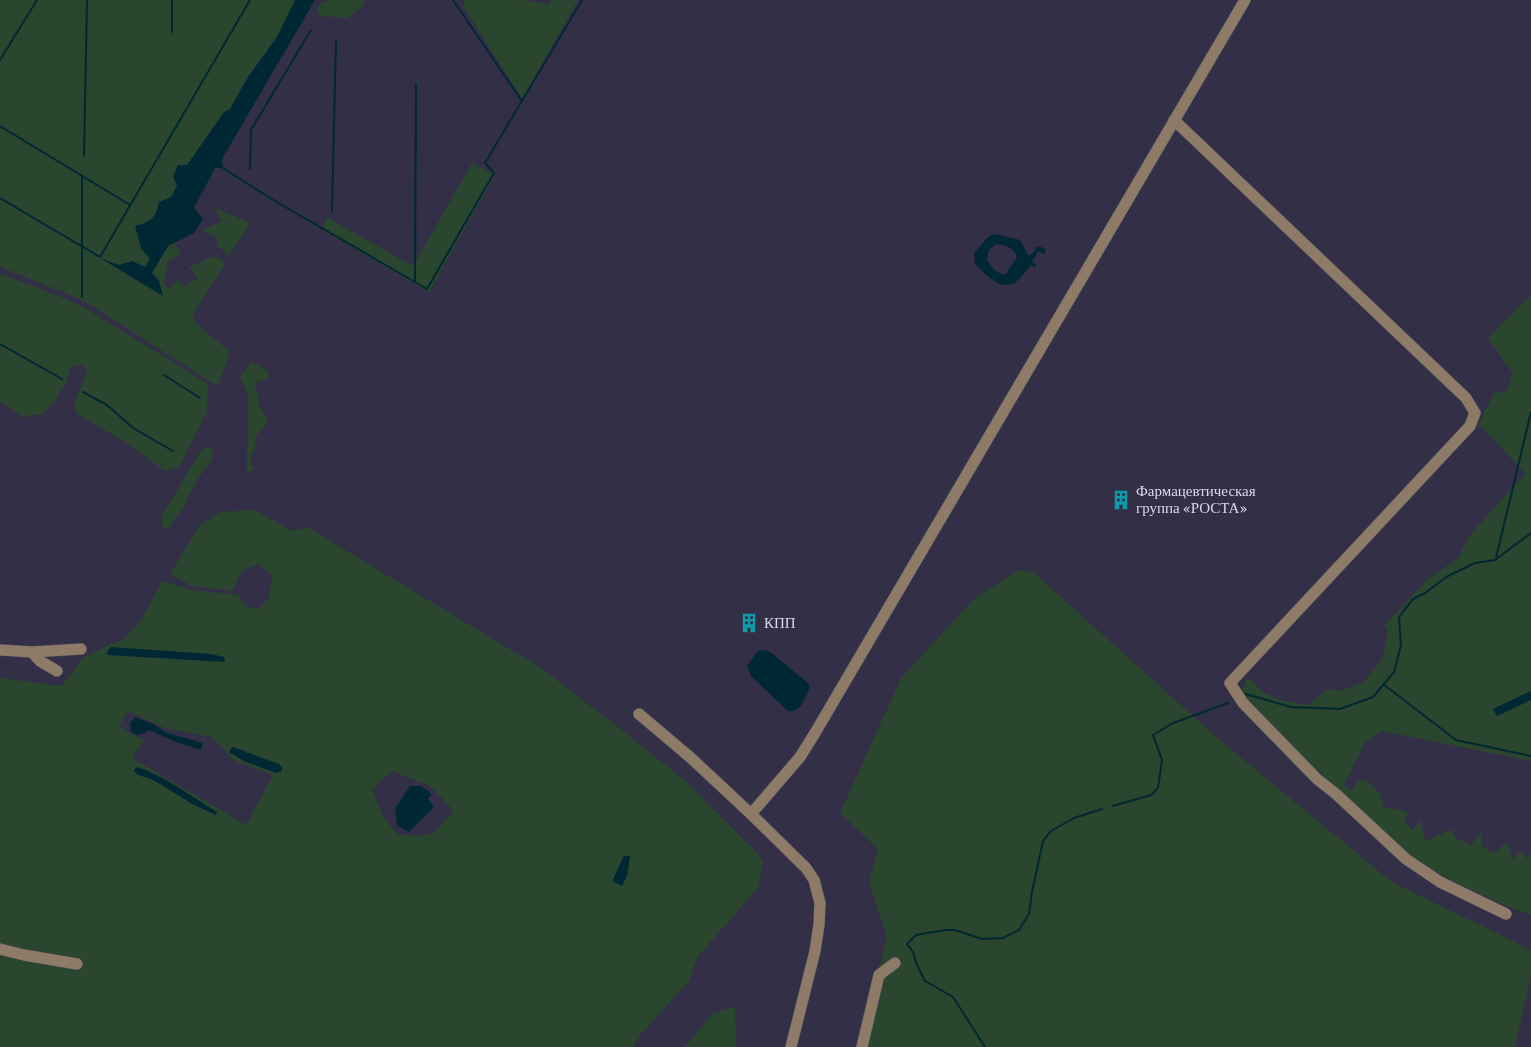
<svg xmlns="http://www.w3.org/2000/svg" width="1531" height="1047" viewBox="0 0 1531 1047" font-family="'Crimson Pro',serif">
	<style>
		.green { fill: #2a462e; fill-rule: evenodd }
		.water { fill: #002834; fill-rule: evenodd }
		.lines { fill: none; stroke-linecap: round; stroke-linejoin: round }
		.stream { stroke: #002834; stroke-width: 2 }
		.minor-casing { stroke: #504e63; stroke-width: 12 }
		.minor { stroke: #8d7b68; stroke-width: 11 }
		.labels { text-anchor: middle; stroke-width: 4; stroke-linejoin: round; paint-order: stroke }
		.poi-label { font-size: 15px; fill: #dbd9e8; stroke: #322f46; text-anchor: start }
	</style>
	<rect width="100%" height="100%" fill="#322f46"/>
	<g class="green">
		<path d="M0,0H295L277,37L248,77L230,109L177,186L171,197L159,202C157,216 147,224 137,233L141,248L150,260L145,267L132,261L119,265L103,259L162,295L159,281L151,274L168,246L175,243L181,255L168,261L164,282L169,290L177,280L186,287L190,282L198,279L189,267L214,256L226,262L192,316L197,324L230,352L218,385L209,381L94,307L73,296L3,268L0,265Z"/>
		<polygon points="330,0 365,0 363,6 347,18 320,16 317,9 321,3"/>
		<polygon points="464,0 522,0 549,4 551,0 578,0 522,99 464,7"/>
		<polygon points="472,163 495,175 429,292 322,230 326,217 413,266"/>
		<polygon points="215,208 250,223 229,256 217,245 217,238 203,230 222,221"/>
		<polygon points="0,274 52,293 85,308 208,384 207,411 179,467 165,471 125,442 76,413 74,403 88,370 81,364 70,368 66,385 58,394 55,401 41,415 32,415 25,418 0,402"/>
		<polygon points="1531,295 1531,761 1382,731 1365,742 1344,785 1352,791 1357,782 1367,780 1380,793 1384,807 1408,812 1405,822 1412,830 1422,820 1422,829 1426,841 1452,829 1455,838 1471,845 1483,830 1481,846 1494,853 1507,842 1513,859 1520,852 1528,859 1531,852 1531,915 1499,903 1444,877 1400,848 1338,789 1251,710 1241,692 1248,677 1264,693 1281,700 1308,705 1328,689 1340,691 1364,682 1383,657 1388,630 1384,626 1428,579 1458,558 1469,536 1525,474 1486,431 1478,426 1494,393 1507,391 1513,374 1488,338"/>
		<polygon points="252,362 268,371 269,378 255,383 260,407 268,422 259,432 256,437 255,449 250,458 254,470 247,472 248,394 240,376"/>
		<polygon points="206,447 213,449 212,459 198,479 184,506 167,530 163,527 161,517 199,454"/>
		<path d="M255,510L292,531L307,527L541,668L623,731L687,782L758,854L763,862L758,888L698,956L689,981L641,1034L633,1047H0V678L61,686L84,657L125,638L142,619L162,581L192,590L238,595L246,606L259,609L269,597L272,576L259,564L243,570L232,591L192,586L170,574L200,525L220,512ZM128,711L165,728L212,737L235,761L273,775L246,825L132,758L144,740L119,727ZM392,771L430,786L454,811L434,833L419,836L397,834L383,816L372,789Z"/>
		<polygon points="1019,570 1033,572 1221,741 1392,882 1531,950 1531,974 1515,1047 860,1047 887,937 869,882 878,849 840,813 901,678 976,597"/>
		<polygon points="735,1006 736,1047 685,1047 712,1014"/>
	</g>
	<g class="water">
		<path d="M295,0H315L222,159L223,168H215L194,208L203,219L194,233L168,246L152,273L159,281L163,296L100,258L119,265L132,261L145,267L150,259L141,248L135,226C151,222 156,218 159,202L171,197L177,186L173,177L178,165H187L224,112L230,109L248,77L277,37Z"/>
		<path d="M994,234L1020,240L1028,255H1031L1038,246L1046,249L1044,254L1038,251L1032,262L1036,264L1035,267L1031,265C1026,270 1022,277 1017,281C1001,293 985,274 975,264L974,253L988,237ZM996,244C1005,245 1014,248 1017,257L1006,274C997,275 992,268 987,260L989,250Z"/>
		<polygon points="111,647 211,654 224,657 225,662 108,655 107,652"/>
		<path d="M760,650L768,651L773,654L809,684C810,690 808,691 806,696C802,705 798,712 788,711L751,676L747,666L757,652Z"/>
		<polygon points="1531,691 1531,700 1497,716 1493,709"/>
		<polygon points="135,717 153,724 167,733 203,743 201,750 176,742 149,730 145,733 137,735 131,732 130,723"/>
		<polygon points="233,747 279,764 282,767 282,771 276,773 246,762 230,753 230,750"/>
		<polygon points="136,767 144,769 168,781 217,812 216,815 192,804 165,787 151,779 138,775 134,771"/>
		<polygon points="410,786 421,786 432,794 428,799 434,807 409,832 397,826 395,809"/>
		<polygon points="624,856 630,856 627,876 622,886 612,881"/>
	</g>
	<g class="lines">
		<g class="stream">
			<polyline points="453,0 522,101"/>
			<polyline points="172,32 172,0"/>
			<polyline points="0,60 37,0"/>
			<polyline points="0,126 130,205"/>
			<polyline points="84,156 87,0"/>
			<polyline points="223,168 270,198 427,289 494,173 485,163 582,0"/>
			<polyline points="250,169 251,130 311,30"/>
			<polyline points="0,198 100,257 250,0"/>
			<polyline points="332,211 336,41"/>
			<polyline points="415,281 416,84"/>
			<polyline points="82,297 82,176"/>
			<polyline points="0,344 62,379"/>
			<polyline points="164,375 200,398"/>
			<polyline points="83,392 107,405 133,428 173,451"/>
			<polyline points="1496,558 1531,412"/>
			<polyline points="1383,684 1456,740 1531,756"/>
			<polyline points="1246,694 1291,707 1340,709 1373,697 1394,672 1401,645 1399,617 1413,599 1425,593 1448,576 1475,563 1495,560 1531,533"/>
			<polyline points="1113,806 1151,795 1158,788 1162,760 1153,735 1173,723 1228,703"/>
			<polyline points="985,1047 953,997 925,981 917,965 913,952 907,944 916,935 945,930 955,930 982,939 1003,938 1019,930 1029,914 1032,892 1043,841 1051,831 1074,818 1102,809"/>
		</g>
		<defs>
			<g id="minor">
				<polyline points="1174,120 1466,398 1475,413 1470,426 1230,683 1243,703 1317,779 1336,794 1406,859 1440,882 1506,914"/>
				<polyline points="0,650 32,652 81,649"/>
				<polyline points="32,652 40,661 57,671"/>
				<polyline points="639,714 691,758 751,814 806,868 814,880 820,903 819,925 815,951 791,1047"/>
				<polyline points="751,814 800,757 815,733 1245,0"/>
				<polyline points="0,949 24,955 77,964"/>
				<polyline points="862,1047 879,975 895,963"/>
			</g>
		</defs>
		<use href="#minor" class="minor-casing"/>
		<use href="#minor" class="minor"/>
	</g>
	<defs>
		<symbol id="building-bare" viewBox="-9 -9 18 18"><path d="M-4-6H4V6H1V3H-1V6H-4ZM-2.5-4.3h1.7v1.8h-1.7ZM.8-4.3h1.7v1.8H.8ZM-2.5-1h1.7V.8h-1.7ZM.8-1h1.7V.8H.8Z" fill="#0f9aa8" stroke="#322f46" stroke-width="2.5" paint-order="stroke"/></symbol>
	</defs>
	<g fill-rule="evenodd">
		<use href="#building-bare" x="1107" y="486" width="28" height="28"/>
		<use href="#building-bare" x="735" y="609" width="28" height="28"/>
	</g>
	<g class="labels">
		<g class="poi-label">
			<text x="1136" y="496">Фармацевтическая<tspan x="1136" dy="17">группа «РОСТА»</tspan></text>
			<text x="764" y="628">КПП</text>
		</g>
	</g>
</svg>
